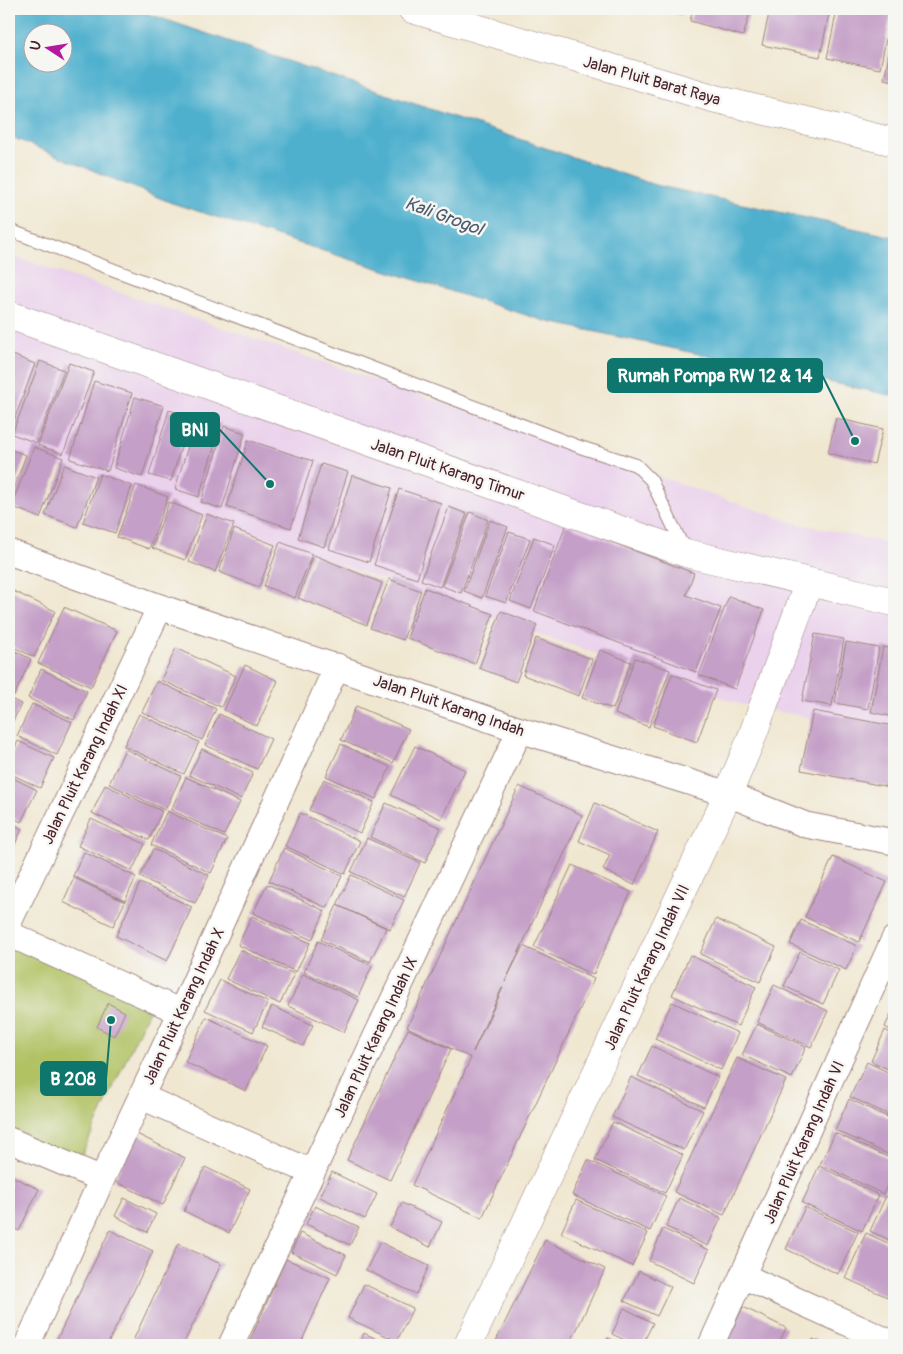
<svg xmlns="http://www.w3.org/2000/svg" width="903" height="1354" font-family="Pangolin,sans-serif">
  <rect width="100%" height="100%" fill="#f6f6f2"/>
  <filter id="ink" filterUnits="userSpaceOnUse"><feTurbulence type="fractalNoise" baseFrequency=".02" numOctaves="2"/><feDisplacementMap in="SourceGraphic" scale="10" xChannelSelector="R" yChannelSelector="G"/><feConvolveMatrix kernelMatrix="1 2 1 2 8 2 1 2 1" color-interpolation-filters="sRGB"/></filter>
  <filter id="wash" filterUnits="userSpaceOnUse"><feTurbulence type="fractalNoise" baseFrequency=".0096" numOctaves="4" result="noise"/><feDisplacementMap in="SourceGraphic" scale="20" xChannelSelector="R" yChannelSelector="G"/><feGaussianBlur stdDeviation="1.12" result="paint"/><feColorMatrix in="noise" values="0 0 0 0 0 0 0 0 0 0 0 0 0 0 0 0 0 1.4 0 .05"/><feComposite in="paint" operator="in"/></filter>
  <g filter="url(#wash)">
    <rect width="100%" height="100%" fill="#f0e7d0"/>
    <path fill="#ead1ec" d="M9,255L795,523L894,544V734L740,704L9,449Z"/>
    <path fill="#b1c265" stroke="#7e7048" d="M9,921L158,991L76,1167L9,1135Z"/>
    <path fill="#4fb0ce" stroke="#4c687c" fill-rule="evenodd" d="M9,9H134L655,185L894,237V396L545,321L172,203L9,136ZM32,32H62V62H32Z"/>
    <g id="blocks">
      <g fill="#c49fc7" fill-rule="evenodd">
        <path d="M661,9H683L681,15Z"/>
        <path d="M693,9H751L743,36L690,21Z"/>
        <path d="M770,9H830L820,57L762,45Z"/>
        <path d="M837,9H892L880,69L827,58Z"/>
        <path d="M893,36H894V81L884,79Z"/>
        <path d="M13,355L35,364L9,434V368Z"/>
        <path d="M40,361L64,370L37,443L12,434Z"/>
        <path d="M69,363L94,372L63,454L38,445Z"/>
        <path d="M94,381L132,393L108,471L70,459Z"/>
        <path d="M135,397L164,406L142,477L114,468Z"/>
        <path d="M169,410L190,417L171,481L149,475Z"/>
        <path d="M197,417L221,424L199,497L175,489Z"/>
        <path d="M836,418L883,429L874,464L828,453Z"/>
        <path d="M224,426L245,433L222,509L201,502Z"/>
        <path d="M248,440L313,461L291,528L227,507Z"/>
        <path d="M34,447L63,458L40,518L11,506Z"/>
        <path d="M9,449L26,455L9,501Z"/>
        <path d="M321,464L348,472L324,547L298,538Z"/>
        <path d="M64,465L96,477L77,527L45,515Z"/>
        <path d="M100,474L132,486L115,533L83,522Z"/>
        <path d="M352,475L392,488L369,562L329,549Z"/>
        <path d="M136,485L168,497L149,549L117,537Z"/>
        <path d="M399,489L441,503L417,579L374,565Z"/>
        <path d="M169,502L202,515L185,560L152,548Z"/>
        <path d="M449,507L467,514L440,587L421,580Z"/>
        <path d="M470,512L488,520L461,593L442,586Z"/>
        <path d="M207,514L234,524L215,572L189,562Z"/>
        <path d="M490,520L508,527L482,598L464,591Z"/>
        <path d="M566,525L694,573L686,595L721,608L696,672L534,611Z"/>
        <path d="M234,529L275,545L259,587L219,572Z"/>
        <path d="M509,532L530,539L506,603L485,596Z"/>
        <path d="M534,537L555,545L531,609L510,601Z"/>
        <path d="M280,542L312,554L295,598L264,586Z"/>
        <path d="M314,555L382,583L367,625L298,598Z"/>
        <path d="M389,579L421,591L403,640L370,628Z"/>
        <path d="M425,588L493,614L475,664L407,638Z"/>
        <path d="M9,589L55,611L34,657L9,645Z"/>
        <path d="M729,596L764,610L735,689L699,675Z"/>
        <path d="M64,607L117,631L91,687L38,663Z"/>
        <path d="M501,611L537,625L516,682L479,668Z"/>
        <path d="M815,634L844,639L832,706L802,701Z"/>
        <path d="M536,638L592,659L579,696L523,675Z"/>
        <path d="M846,642L879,648L868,709L835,703Z"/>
        <path d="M883,647L894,649V717L871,712Z"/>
        <path d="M9,648L31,659L14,696L9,693Z"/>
        <path d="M176,648L236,676L221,707L161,680Z"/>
        <path d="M600,650L631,662L613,709L582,698Z"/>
        <path d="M635,658L670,670L649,727L615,714Z"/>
        <path d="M245,665L278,681L257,726L224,710Z"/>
        <path d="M41,669L87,691L74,720L28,698Z"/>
        <path d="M672,674L716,690L697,742L653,726Z"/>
        <path d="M157,681L216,709L202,740L142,712Z"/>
        <path d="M9,698L21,704L9,730Z"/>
        <path d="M32,704L72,722L57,755L17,736Z"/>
        <path d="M356,706L409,729L393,763L341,740Z"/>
        <path d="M813,711L894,726V788L801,770Z"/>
        <path d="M139,714L199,742L184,774L124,746Z"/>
        <path d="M219,714L271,739L257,769L205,745Z"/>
        <path d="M18,741L54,758L40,788L9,773V761Z"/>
        <path d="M341,744L390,767L376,799L326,776Z"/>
        <path d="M415,746L465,770L441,819L391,795Z"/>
        <path d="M125,749L181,776L165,810L109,784Z"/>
        <path d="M202,749L253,773L241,799L189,775Z"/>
        <path d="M9,776L37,790L21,822L9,816Z"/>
        <path d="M186,777L240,802L224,835L171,810Z"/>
        <path d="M324,779L374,802L360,833L309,810Z"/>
        <path d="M105,785L162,811L149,840L92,813Z"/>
        <path d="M519,786L582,815L505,982L523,946L594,979L482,1218L412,1185L471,1058L407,1027ZM502,988H503L473,1052L485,1025Z"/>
        <path d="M386,803L441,828L425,863L370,837Z"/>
        <path d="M595,803L658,832L634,885L603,870L610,855L579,841Z"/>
        <path d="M167,811L227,839L211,873L151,845Z"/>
        <path d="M300,813L360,841L345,874L285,846Z"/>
        <path d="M91,819L145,844L132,871L78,846Z"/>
        <path d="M9,822L22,829L9,857Z"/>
        <path d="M367,838L420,863L404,897L351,872Z"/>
        <path d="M284,848L342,876L327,908L269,881Z"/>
        <path d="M153,849L209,875L195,903L140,877Z"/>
        <path d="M84,852L136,877L125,901L73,876Z"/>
        <path d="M833,857L887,882L859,942L805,917Z"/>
        <path d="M572,865L631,892L593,975L534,947Z"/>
        <path d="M351,875L404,900L390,929L337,905Z"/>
        <path d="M74,878L125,902L113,926L63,902Z"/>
        <path d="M140,883L192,907L167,961L116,936Z"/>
        <path d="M267,884L325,911L312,940L253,913Z"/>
        <path d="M337,905L386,928L370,962L321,940Z"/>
        <path d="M252,916L310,943L296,972L238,945Z"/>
        <path d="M716,919L776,947L760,982L700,954Z"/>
        <path d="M801,920L857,946L846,970L790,944Z"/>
        <path d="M318,941L372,966L358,997L304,972Z"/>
        <path d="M240,950L294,974L280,1004L226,979Z"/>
        <path d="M800,952L839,970L823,1004L784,986Z"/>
        <path d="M690,955L756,987L738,1026L672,995Z"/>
        <path d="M303,974L359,1000L344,1032L288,1006Z"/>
        <path d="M220,980L268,1002L253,1032L205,1010Z"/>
        <path d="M774,985L828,1011L811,1047L757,1022Z"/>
        <path d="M672,1002L738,1033L721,1070L655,1039Z"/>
        <path d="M108,1003L125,1012L114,1036L97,1027Z"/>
        <path d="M272,1006L313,1025L303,1046L262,1027Z"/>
        <path d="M894,1007V1032L885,1027Z"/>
        <path d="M206,1017L267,1046L246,1091L185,1062Z"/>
        <path d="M757,1024L806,1047L792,1078L742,1055Z"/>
        <path d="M408,1029L451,1049L390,1180L347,1160Z"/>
        <path d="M885,1030L894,1035V1072L871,1061Z"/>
        <path d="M652,1046L718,1077L704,1107L638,1076Z"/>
        <path d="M737,1058L786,1080L724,1215L674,1192Z"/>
        <path d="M867,1062L894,1075V1117L850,1097Z"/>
        <path d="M631,1077L703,1111L684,1150L612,1117Z"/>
        <path d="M849,1099L894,1120V1157L835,1130Z"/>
        <path d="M613,1122L683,1155L665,1193L595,1160Z"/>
        <path d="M835,1133L894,1160V1171L883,1194L820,1164Z"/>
        <path d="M137,1134L185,1158L163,1205L114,1181Z"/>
        <path d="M588,1160L666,1196L650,1231L572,1195Z"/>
        <path d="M819,1166L879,1195L862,1231L802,1203Z"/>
        <path d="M205,1167L250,1189L229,1233L184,1211Z"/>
        <path d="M332,1172L377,1194L365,1219L320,1197Z"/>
        <path d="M9,1175L39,1189L19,1231L9,1226Z"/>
        <path d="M886,1196L894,1199V1242L870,1231Z"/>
        <path d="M124,1198L156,1214L147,1232L115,1216Z"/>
        <path d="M679,1198L721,1218L708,1246L666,1227Z"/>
        <path d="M576,1200L648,1233L632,1266L561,1233Z"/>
        <path d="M402,1203L442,1222L430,1247L390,1227Z"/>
        <path d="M315,1206L359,1227L350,1245L306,1224Z"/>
        <path d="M805,1207L858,1232L838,1274L786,1249Z"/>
        <path d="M663,1229L709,1250L694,1283L649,1261Z"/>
        <path d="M110,1230L153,1251L121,1317L107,1345H54Z"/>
        <path d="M300,1233L346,1255L337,1274L291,1252Z"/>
        <path d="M866,1233L894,1246V1300L845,1278Z"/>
        <path d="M545,1240L605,1269L578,1327L569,1345H494Z"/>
        <path d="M380,1242L429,1266L416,1294L366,1270Z"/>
        <path d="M178,1244L221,1264L202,1306L183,1345H131Z"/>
        <path d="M286,1259L330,1278L300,1345H248Z"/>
        <path d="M639,1271L671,1287L657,1316L624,1301Z"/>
        <path d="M364,1284L413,1308L397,1341L348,1318Z"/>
        <path d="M743,1307L786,1328L778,1345H725Z"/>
        <path d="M624,1308L653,1323L642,1345H635L612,1334Z"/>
        <path d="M364,1333L390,1345H359Z"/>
        <path d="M608,1338L622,1345H604Z"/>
        <path d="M813,1339L826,1345H810Z"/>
      </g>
    </g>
  </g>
  <g filter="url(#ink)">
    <use href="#blocks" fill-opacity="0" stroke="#9d837e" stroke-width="1"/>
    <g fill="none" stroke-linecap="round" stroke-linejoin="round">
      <g stroke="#9d837e" stroke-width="14">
        <path id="lane" d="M9,230L580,447L636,465L651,480L685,551"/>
      </g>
      <g stroke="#9d837e" stroke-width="27">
        <g id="street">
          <path d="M9,552L160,607L520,730L728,794L806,825L894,842"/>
          <path d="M9,922L160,607"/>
          <path d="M9,934L181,1012"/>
          <path d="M142,1097L311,1172"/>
          <path d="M9,1140L102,1179"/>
          <path d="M743,1276L894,1344"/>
          <path d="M27,1345L102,1179L181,1012L337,666"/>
          <path d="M231,1345L520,730"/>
          <path d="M711,1345L894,939"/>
        </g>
      </g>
      <g stroke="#9d837e" stroke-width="29">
        <g id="secondary">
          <path d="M412,9L716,99L894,142"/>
          <path d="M9,315L686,553L894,602"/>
          <path d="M468,1345L728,794L750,742L809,582"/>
        </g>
      </g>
      <use href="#lane" stroke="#fff" stroke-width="12"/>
      <use href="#street" stroke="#fff" stroke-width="25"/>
      <use href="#secondary" stroke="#fff" stroke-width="28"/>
    </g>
  </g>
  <g text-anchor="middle" stroke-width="5" stroke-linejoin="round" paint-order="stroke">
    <g font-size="16" fill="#4a1f2b" stroke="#f6f6f2">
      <text transform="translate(652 80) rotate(16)" y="6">Jalan Pluit Barat Raya</text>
      <text transform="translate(448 469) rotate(19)" y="6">Jalan Pluit Karang Timur</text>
      <text transform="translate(449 705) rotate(19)" y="6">Jalan Pluit Karang Indah</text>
      <text transform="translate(84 764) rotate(-64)" y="6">Jalan Pluit Karang Indah XI</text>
      <text transform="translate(646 967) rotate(-65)" y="6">Jalan Pluit Karang Indah VII</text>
      <text transform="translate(183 1006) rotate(-65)" y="6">Jalan Pluit Karang Indah X</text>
      <text transform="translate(375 1037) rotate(-65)" y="6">Jalan Pluit Karang Indah IX</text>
      <text transform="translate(803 1142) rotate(-66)" y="6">Jalan Pluit Karang Indah VI</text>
    </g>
    <g font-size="18" font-style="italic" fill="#4c596c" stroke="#f6f6f2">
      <text transform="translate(444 216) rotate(20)" y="6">Kali Grogol</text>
    </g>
  </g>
  <path fill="none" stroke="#0f766e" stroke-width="2" d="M855 441L822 375M270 484L219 429M111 1020L106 1079"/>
  <g fill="#0f766e" stroke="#f6f6f2" stroke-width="2">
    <circle cx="855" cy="441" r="5"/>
    <circle cx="270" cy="484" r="5"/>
    <circle cx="111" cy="1020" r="5"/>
  </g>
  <g fill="#0f766e" stroke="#0f766e" stroke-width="2">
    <rect x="608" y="359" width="214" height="33" rx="5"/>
    <rect x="171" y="413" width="48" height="33" rx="5"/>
    <rect x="41" y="1062" width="65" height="33" rx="5"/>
  </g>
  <g font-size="18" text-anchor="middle" font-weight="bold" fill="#fff">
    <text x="715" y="382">Rumah Pompa RW 12 &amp; 14</text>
    <text x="195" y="436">BNI</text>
    <text x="73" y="1085">B 208</text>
  </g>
  <rect width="903" height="1354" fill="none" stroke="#f6f6f2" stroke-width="30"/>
  <g transform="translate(48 48) rotate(282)"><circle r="24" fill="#f6f6f2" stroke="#b1a0a2"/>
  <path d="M0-4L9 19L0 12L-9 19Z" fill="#b5179e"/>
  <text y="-8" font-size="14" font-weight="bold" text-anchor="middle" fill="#4a1f2b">U</text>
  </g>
</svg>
